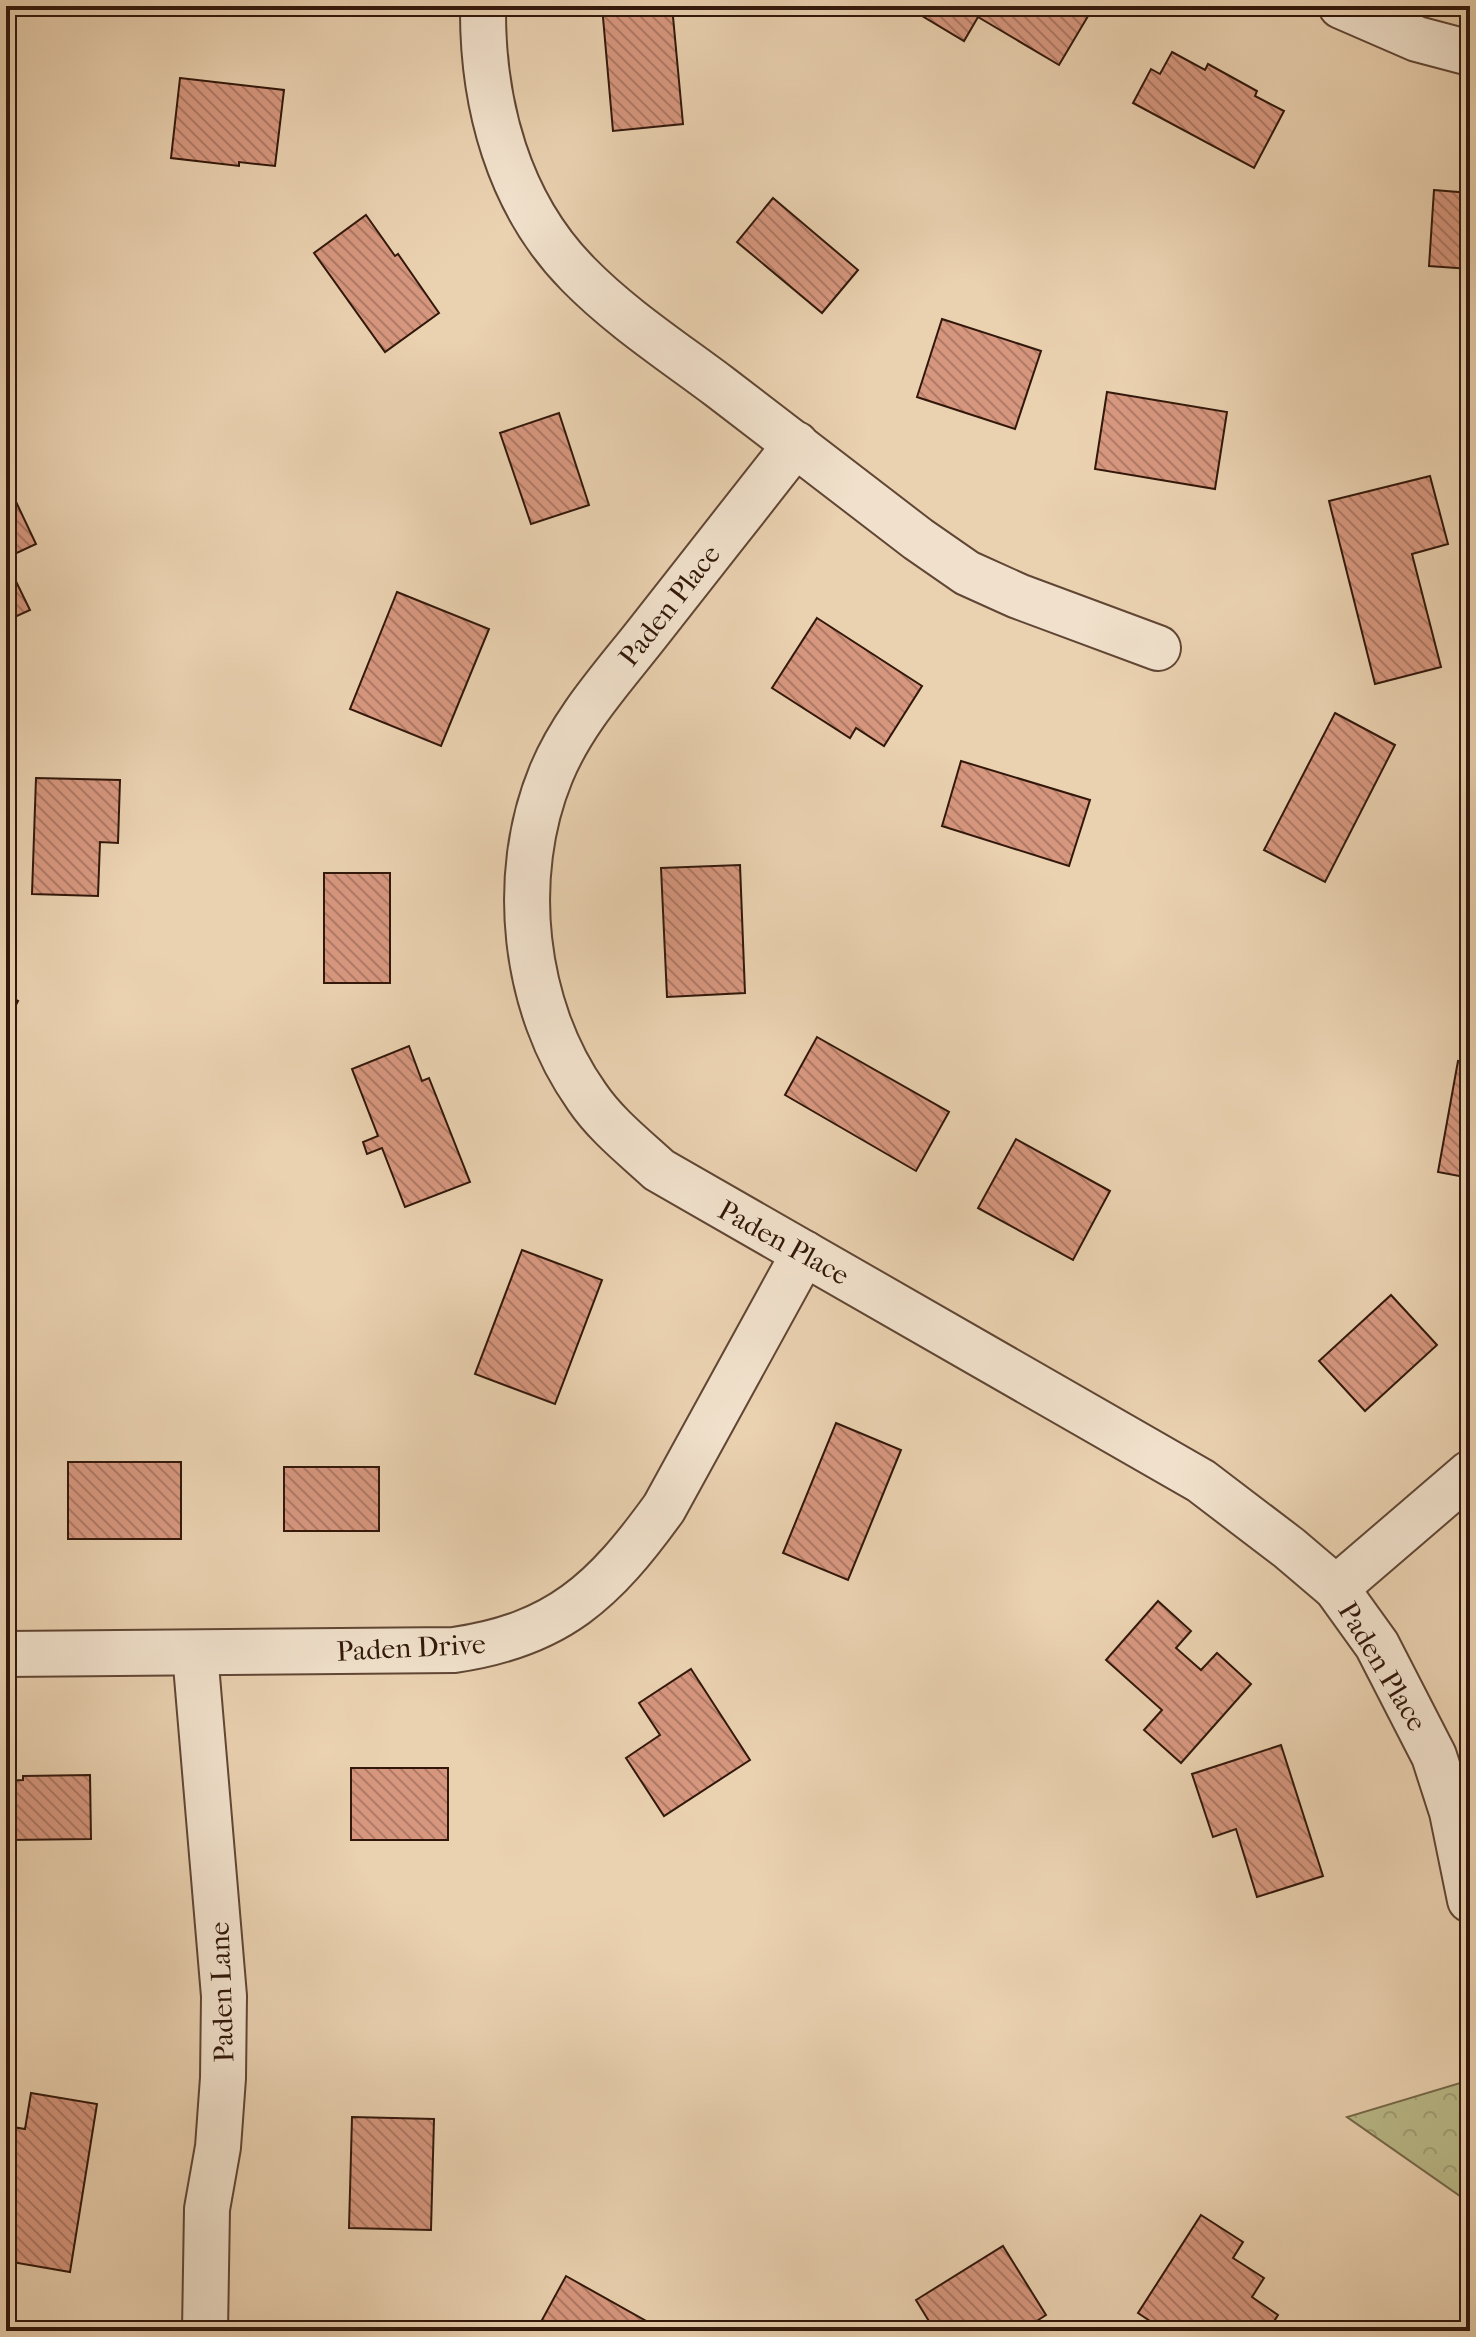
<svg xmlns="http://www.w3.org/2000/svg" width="1476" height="2337" font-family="'IM FELL French Canon',serif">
  <defs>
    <pattern id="forest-crowns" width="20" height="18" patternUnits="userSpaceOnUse" patternTransform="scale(2)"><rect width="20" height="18" fill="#baba89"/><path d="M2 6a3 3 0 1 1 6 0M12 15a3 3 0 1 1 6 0" fill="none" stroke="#a09f75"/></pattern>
    <pattern id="building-back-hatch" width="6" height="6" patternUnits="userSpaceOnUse" patternTransform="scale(2)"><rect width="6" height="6" fill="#d7977f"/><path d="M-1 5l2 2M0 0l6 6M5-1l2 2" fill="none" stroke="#af7a66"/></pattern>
  </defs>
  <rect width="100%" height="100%" fill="#ead1b0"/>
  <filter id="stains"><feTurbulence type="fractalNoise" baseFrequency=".0025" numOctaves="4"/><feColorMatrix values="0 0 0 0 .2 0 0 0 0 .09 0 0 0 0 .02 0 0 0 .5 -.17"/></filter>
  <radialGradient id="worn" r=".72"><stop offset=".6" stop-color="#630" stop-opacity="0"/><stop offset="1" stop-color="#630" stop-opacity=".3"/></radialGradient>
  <path fill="url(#forest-crowns)" stroke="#76694a" stroke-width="2" d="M1470,2080V2203L1347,2117Z"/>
  <g fill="url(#building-back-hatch)" stroke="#32180b" stroke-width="2">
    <path d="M602,6H672L683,124L613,131Z"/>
    <path d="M923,6H1094L1059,65L978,17L964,41L919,14Z"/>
    <path d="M1172,52L1205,70L1208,64L1257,91L1255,96L1284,111L1254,168L1133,103L1151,69L1160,74Z"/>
    <path d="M180,78L284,90L275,166L239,162V166L171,158Z"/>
    <path d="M1434,190L1470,193V269L1429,266Z"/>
    <path d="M773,198L858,270L822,313L737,242Z"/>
    <path d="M366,215L395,256L398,254L439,313L385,352L314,253Z"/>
    <path d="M942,319L1041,351L1015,429L917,397Z"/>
    <path d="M1107,392L1227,412L1215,489L1095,469Z"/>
    <path d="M559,413L589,505L531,524L500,433Z"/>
    <path d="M1430,476L1448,544L1412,554L1441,667L1375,684L1329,501Z"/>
    <path d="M9,487L36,544L6,558V489Z"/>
    <path d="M6,561L30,610L6,621Z"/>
    <path d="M397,592L489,629L441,746L350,709Z"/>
    <path d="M817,618L922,686L884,746L856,728L850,738L772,688Z"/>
    <path d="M1335,713L1395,745L1325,882L1264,850Z"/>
    <path d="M961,761L1090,800L1069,866L942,826Z"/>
    <path d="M36,778L120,780L118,843L100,842L98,896L32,894Z"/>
    <path d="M740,865L745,993L667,997L661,868Z"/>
    <rect x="324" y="873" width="66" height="110"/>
    <path d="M6,995L18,1001L6,1024Z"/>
    <path d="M817,1037L949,1112L916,1171L785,1095Z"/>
    <path d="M409,1046L422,1081L429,1078L470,1182L405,1207L382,1148L367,1154L363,1142L378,1136L352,1069Z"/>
    <path d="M1458,1061L1470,1063V1178L1438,1172Z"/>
    <path d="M1016,1139L1110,1191L1073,1260L978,1208Z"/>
    <path d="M522,1250L602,1280L555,1404L475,1374Z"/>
    <path d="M1391,1295L1437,1345L1365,1411L1319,1361Z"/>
    <path d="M836,1423L901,1450L848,1580L783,1553Z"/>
    <rect x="68" y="1462" width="113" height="77"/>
    <rect x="284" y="1467" width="95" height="64"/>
    <path d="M1158,1601L1191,1631L1176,1648L1201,1670L1217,1653L1251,1684L1181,1763L1144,1730L1162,1710L1106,1660Z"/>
    <path d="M691,1669L750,1760L664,1816L626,1758L660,1735L639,1703Z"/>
    <path d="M1281,1745L1323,1876L1257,1897L1236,1829L1213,1837L1192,1774Z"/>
    <rect x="351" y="1768" width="97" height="72"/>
    <path d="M90,1775L91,1839L6,1840V1781L23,1780V1776Z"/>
    <path d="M31,2093L97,2104L70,2272L6,2261L13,2209L6,2208V2132L7,2126L25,2129Z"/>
    <path d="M352,2117L434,2119L431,2230L349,2228Z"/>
    <path d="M1201,2215L1243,2242L1233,2258L1264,2278L1252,2297L1278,2315L1268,2331H1165L1138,2313Z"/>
    <path d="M1003,2246L1046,2315L1021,2331H935L916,2300Z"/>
    <path d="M566,2276L664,2331H536Z"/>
  </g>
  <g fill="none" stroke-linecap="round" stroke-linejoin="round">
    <g stroke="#604634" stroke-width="48">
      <g id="minor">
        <path d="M483,6C482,103 508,203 578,274C620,317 672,351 720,387C786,437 852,488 918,539L967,573L1018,596L1158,648"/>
        <path d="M1341,6L1417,39L1470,53"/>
        <path d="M796,444C747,506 699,568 650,630C615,675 573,720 551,774C509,876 523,1007 587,1097C606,1125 634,1147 659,1170L1201,1481L1289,1548L1336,1588L1377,1645L1434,1756L1452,1812L1470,1900"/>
        <path d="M1336,1588L1470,1473"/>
        <path d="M195,1653L224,1996L223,2078L218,2147L207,2209L205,2331"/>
        <path d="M6,1654L454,1650C558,1635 604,1591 664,1508L804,1253"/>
      </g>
    </g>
    <use href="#minor" stroke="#f1e1cc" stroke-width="44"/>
  </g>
  <g text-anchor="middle" stroke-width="6" stroke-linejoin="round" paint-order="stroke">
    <g font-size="28" fill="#32180b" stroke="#f1e1cc">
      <text transform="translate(669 605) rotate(-52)" y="10">Paden Place</text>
      <text transform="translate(784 1242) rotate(29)" y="10">Paden Place</text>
      <text transform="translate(411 1647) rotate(-3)" y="10">Paden Drive</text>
      <text transform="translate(1383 1666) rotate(59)" y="10">Paden Place</text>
      <text transform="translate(221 1992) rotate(-92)" y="10">Paden Lane</text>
    </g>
  </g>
  <rect width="1476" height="2337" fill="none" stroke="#ead1b0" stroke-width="32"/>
  <rect x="8" y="8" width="1460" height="2321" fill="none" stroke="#32180b" stroke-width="4"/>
  <rect x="16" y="16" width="1444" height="2305" fill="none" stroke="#32180b" stroke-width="2"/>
  <rect width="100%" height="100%" filter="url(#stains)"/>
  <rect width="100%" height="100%" fill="url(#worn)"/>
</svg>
